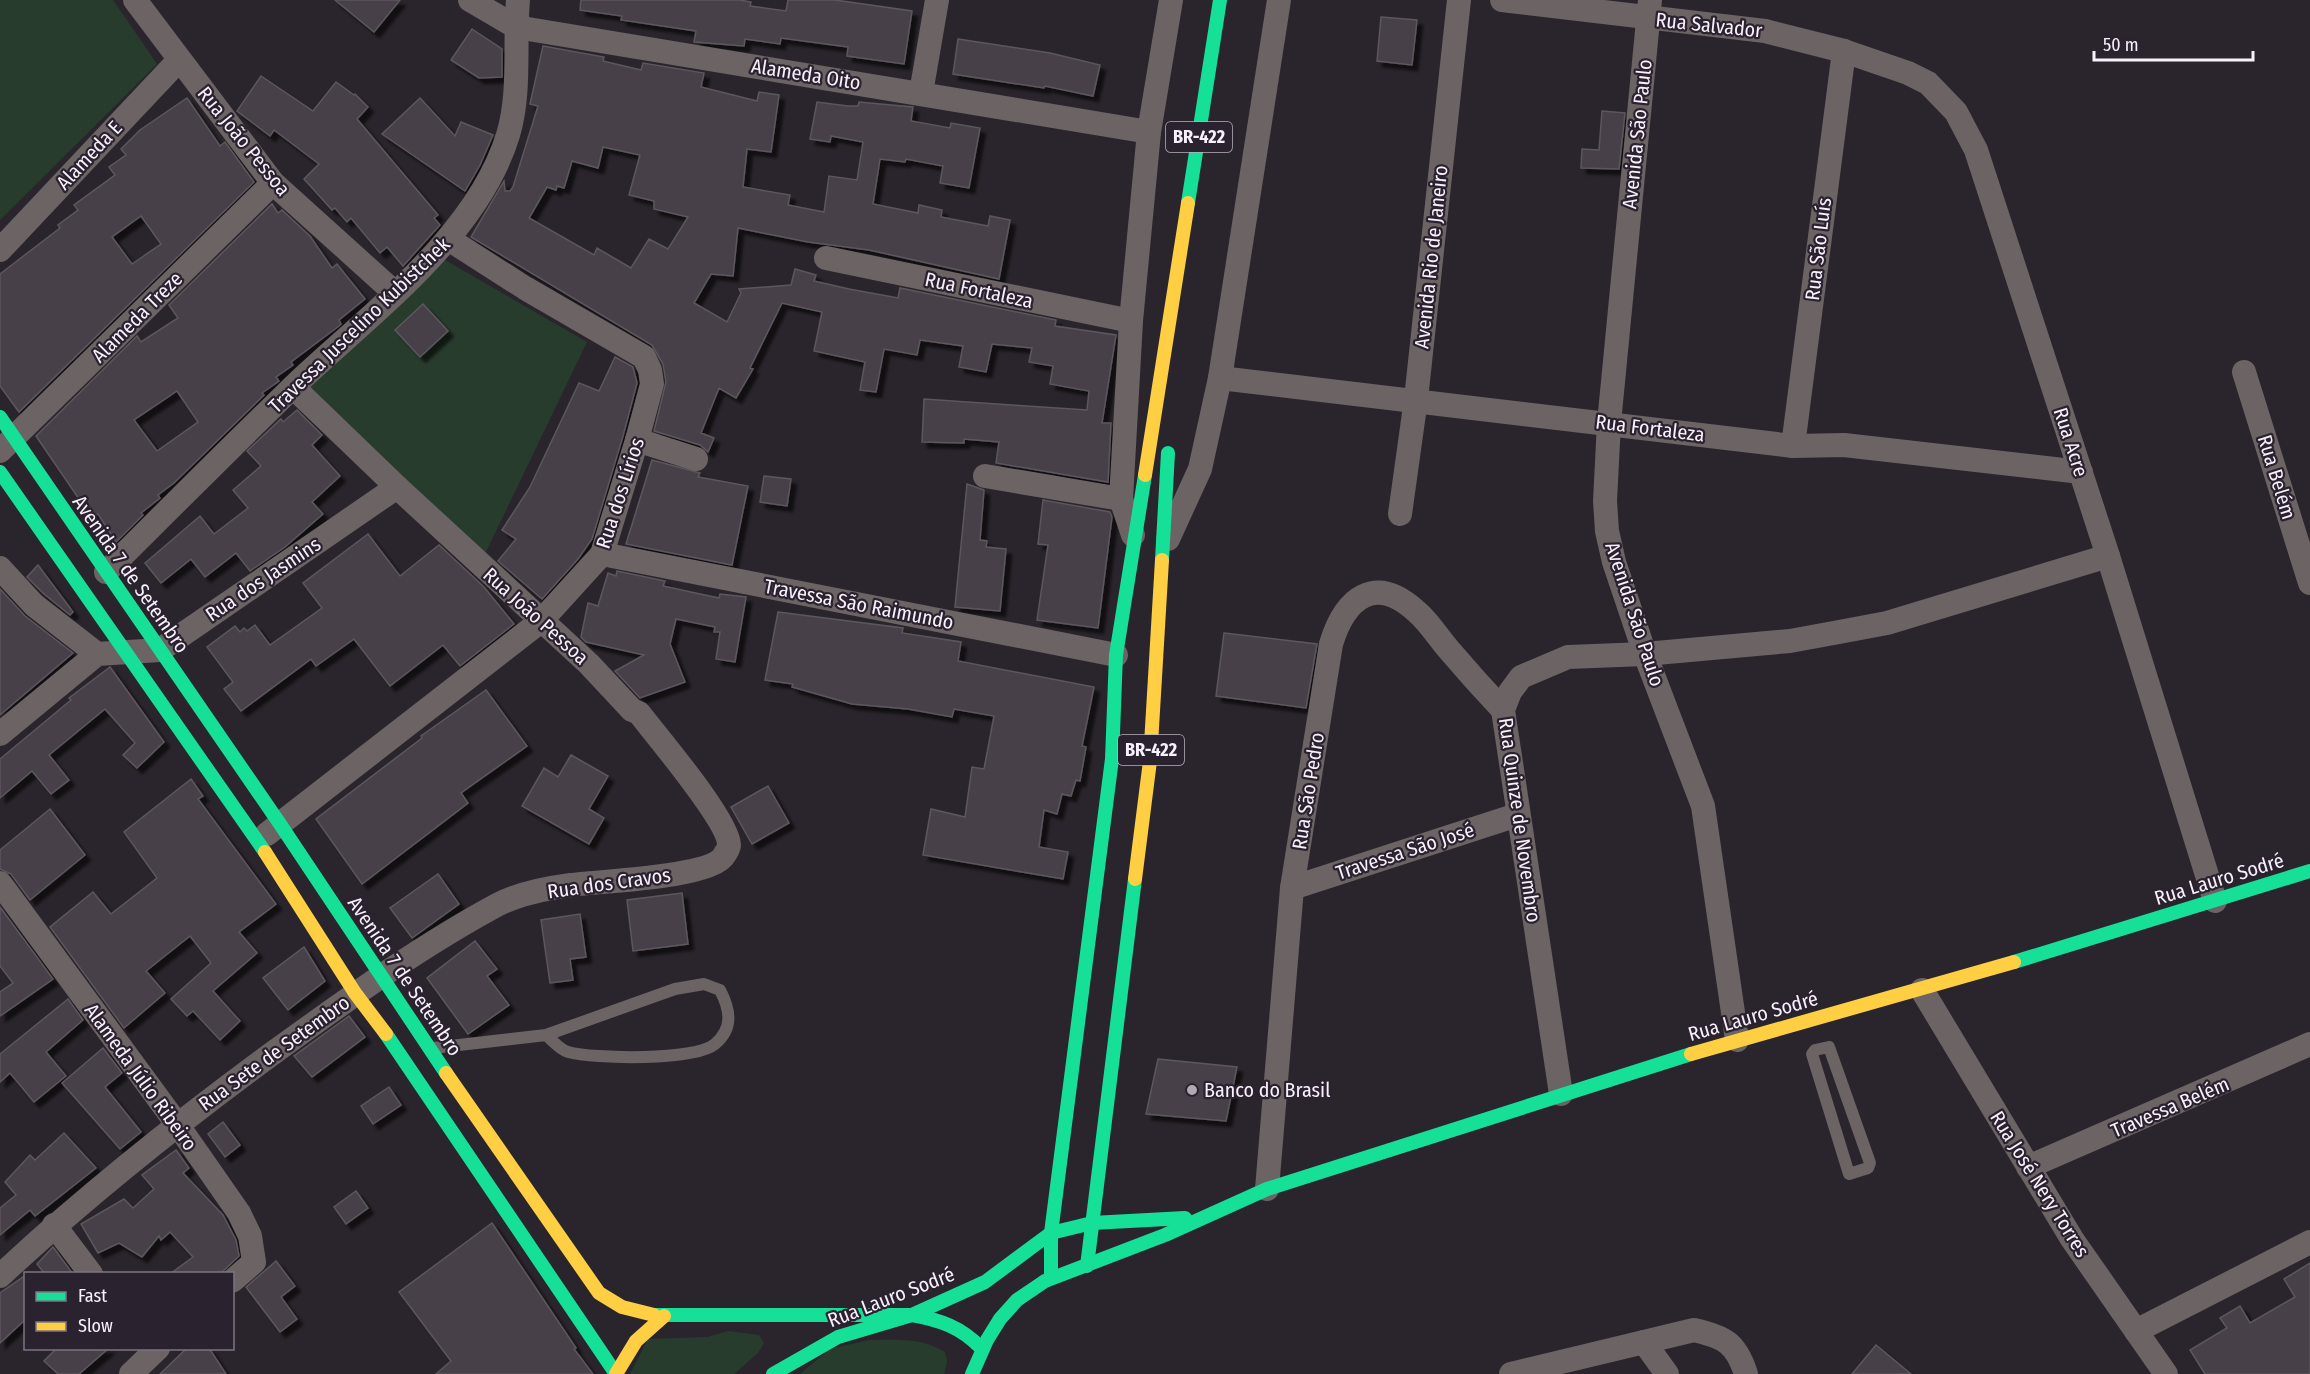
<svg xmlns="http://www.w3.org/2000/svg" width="2310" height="1374" font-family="'Fira Sans Condensed',sans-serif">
  <defs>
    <filter id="shadow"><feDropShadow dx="5.5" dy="5.5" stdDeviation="1.5" flood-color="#0009"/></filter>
  </defs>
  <rect width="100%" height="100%" fill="#2a252c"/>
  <g fill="#283c2e">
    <path d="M0,0H113L157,64L0,220Z"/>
    <path d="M445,260L587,342L484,556L307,388Z"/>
    <path d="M728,1331L759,1335L764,1343L758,1353L734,1374H630L648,1339L708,1337Z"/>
    <path d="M869,1340C896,1340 921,1337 945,1352L947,1362L944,1374H800L830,1349Z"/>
  </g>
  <g fill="#473f49" stroke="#5c575d" stroke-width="1.5" fill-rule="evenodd" filter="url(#shadow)">
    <path d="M335,0H400L374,32Z"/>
    <path d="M581,0H740L751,2L750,6L786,11L788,0H835L912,11L904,64L847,56L848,47L781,38L780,44L745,39L744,46L694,42L696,31L621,20L622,16L580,10Z"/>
    <path d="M1381,17L1417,20L1412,65L1377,61Z"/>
    <path d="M472,29L502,49V77L479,78L451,60Z"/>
    <path d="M958,39L1050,53L1100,65L1093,96L1045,86L1044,88L953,74Z"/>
    <path d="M543,46L604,57L603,61L641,70L643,63L704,73L701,87L757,101L759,92L779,95L771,152L747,149L743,187L790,195L788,205L824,212L829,176L857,180L863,142L831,136L830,142L810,139L817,102L848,106H858L859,102L913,107L911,121L950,128L951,123L980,128L969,188L940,183L943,166L906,159L905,162L880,159L873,204L918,213L919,205L942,210L941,217L988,226L990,216L1010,220L999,279L869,250L808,242L738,228L733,276L711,274L694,303L727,322L741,293L739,289L791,285L795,269L816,275L814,281L849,289L898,298L900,288L1056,320L1055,326L1116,335L1102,423H1111L1108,482L996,463L999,442L964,439V443L922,442L924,399L1087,410L1089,391L1050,384L1053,366L1029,362L1032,348L992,344L986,372L959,367L963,346L920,340L917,355L884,349L876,392L860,390L865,362L814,351L822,312L782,303L750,368L753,369L736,398L719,388L701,433L714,438L708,452L700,445L654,431L666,382L663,364L652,345L471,237L504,181L505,191H510L513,187L538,106L530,104ZM603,147L640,155L629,195L654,201V209L688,217L668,249L649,239L631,268L597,248L594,255L529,218L547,187L556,190L557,186L564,188L572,161L598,168Z"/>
    <path d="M261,76L313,111L336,82L354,95L355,94L368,107L357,119L438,215L434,218L440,225L403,266L387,247L380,253L351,218L347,222L335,208L332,210L304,179L319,164L274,130L270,136L237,111Z"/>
    <path d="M187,98L220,146L225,142L254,182L19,412L0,386V274L60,228L58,225L78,210L74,205L115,175L109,167L126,155L121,149L140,130ZM141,216L161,244L132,264L112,237Z"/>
    <path d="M420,98L455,136L461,122L493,135L480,165L465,191L382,134Z"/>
    <path d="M1602,111L1625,113L1619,169L1581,168L1582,149L1599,150Z"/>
    <path d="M272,204L278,213L282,210L310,236L332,268L337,264L365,299L339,320L341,324L339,326L291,362L293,365L276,377L279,381L262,393L264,395L174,483L158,495L160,498L141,513L143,515L116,542L98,514L92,518L36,436L137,336L141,342L178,318L169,305ZM177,391L198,422L157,451L134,420Z"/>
    <path d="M423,304L448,331L420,357L395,330Z"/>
    <path d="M615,357L633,367L637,383L623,436L592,539L578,559L542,599L498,561L516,539L502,530L530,487L579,383L599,391Z"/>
    <path d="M297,410L322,435L312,445L340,476L312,502L323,514L285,547L250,571L236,553L205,577L191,559L161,583L145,563L200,516L214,534L248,508L233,490L261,466L247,451L281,419L283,422Z"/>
    <path d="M652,460L700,473L698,477L748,486L732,565L626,544Z"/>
    <path d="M764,476L791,479L787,506L760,502Z"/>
    <path d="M967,484L984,490L980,540L987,541L986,547L1006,549L1000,611L955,607Z"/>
    <path d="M1043,500L1110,512L1112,517L1098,628L1037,620L1048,545L1038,544Z"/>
    <path d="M368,534L400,576L439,545L484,587L514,624L460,666L443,645L390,686L354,639L316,666L311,659L241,711L224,689L233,682L207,647L235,626L240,632L244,628L247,631L255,625L270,645L322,608L303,583Z"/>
    <path d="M38,565L73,612L70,615L44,594L27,577Z"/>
    <path d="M617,571L665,581L663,586L719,598L720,594L746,597L735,662L716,659L720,632H714L715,627L676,619L670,644L685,682L640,698L615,671L644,655L586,642L581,637L588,603L598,606L608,573L616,576Z"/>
    <path d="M0,589L25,616L73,653L0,715Z"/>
    <path d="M778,612L903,628L902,633L961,642L958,661L1094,687L1082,746L1086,747L1080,781L1076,780L1071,796L1062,794L1057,814L1044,810L1039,847L1068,852L1063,879L923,855L931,809L965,817L972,767L984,769L994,716L954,709L952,717L908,709L852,704L792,687L793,684L765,680Z"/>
    <path d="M1224,633L1317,644L1306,708L1216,696Z"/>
    <path d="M110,667L164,742L137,768L123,755L135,743L105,709L49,755L69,780L51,794L32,771L0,798V759L71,700L69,698Z"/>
    <path d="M486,690L527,746L461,793L468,803L362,884L316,819L422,738L421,736Z"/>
    <path d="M571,755L608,776L589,809L604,818L589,844L522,806L544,768L558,777Z"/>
    <path d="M191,779L203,796L198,799L276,904L239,932L257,953L213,991L240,1021L220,1040L193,1011L187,1016L171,999L211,963L190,936L146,971L165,993L124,1028L50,927L93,892L111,914L157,878L124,832Z"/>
    <path d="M768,786L789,823L752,844L731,807Z"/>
    <path d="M50,809L85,855L30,900L11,874L0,869V850Z"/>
    <path d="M438,874L459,904L412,938L390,908Z"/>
    <path d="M682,893L688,944L633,951L627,900Z"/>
    <path d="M0,907L53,979L0,1016V992L13,983L0,966Z"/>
    <path d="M580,914L586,957L570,959L573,980L550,983L541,920Z"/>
    <path d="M475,941L497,969L487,976L509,1005L468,1034L427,978Z"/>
    <path d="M304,947L325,981L288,1010L263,978Z"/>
    <path d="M68,999L83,1020L46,1052L66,1076L34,1102L10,1073L0,1082V1054Z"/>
    <path d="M349,1016L365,1037L312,1077L294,1056Z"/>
    <path d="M103,1048L122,1073L105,1087L141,1132L120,1149L62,1083Z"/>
    <path d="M1158,1059L1237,1067L1226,1121L1146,1114Z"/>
    <path d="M389,1087L401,1105L373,1124L361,1106Z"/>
    <path d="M223,1122L240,1145L225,1157L208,1134Z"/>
    <path d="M64,1133L96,1168L35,1216L30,1210L0,1235V1208L16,1195L5,1182L30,1155L35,1160Z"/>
    <path d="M176,1150L189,1168L183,1173L223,1215L236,1240L239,1256L220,1274H170L193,1257L170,1232L161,1240L159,1236L142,1257L119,1243L98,1253L81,1224L124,1199L133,1208L154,1189L142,1175Z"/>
    <path d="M356,1191L368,1208L346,1224L334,1207Z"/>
    <path d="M492,1223L576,1348L574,1349L593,1374H436L451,1361L399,1292Z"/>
    <path d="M53,1247L73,1274H45L37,1264Z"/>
    <path d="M276,1261L295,1286L281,1297L297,1319L280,1332L246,1287Z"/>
    <path d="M2310,1263V1374H2205L2190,1350L2227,1328L2220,1318L2240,1306L2250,1323L2295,1297L2284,1279Z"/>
    <path d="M26,1275V1319L0,1343V1293Z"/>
    <path d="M1876,1345L1911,1374H1852Z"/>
    <path d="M57,1348H109L79,1374H58L44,1361Z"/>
    <path d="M187,1348H209L226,1374H160Z"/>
  </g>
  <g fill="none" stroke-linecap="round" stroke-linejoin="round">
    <g stroke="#6b6364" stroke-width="12">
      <path d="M1829,1047L1870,1163L1868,1168L1849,1174L1812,1054L1815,1050Z"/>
      <path d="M433,1048L546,1035C552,1040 560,1050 568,1052C594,1059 695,1061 715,1044C734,1028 730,1009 720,990L704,984L675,989L546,1035"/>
    </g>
    <g stroke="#6b6364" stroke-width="24">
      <path d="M135,0L273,183L395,293"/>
      <path d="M470,0L516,27L1149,132"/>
      <path d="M1502,0L1765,31L1844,51L1908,73L1928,83L1956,112L1976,150L2108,556L2215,901"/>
      <path d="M1650,0L1609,423L1605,501L1607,531L1614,562L1645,654L1703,806L1737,1040"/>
      <path d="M921,93L937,0"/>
      <path d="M0,250L179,60"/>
      <path d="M826,258L1131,321"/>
      <path d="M2244,372L2310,583"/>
      <path d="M1220,378L1793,446L1844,445L2081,472"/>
      <path d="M637,440L696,459"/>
      <path d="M1793,446L1844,51"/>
      <path d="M0,451L273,183"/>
      <path d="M985,476L1121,499"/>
      <path d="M1400,514L1416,399L1459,0"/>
      <path d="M1133,535L1121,499L1131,321L1149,132L1171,0"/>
      <path d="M1168,539L1200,469L1220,378L1279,0"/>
      <path d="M602,554L1116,655"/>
      <path d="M0,568L34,605L97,654"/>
      <path d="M106,572C169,509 232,446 296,384C371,313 477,236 508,135C521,92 514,44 518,0"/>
      <path d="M0,734L97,654L160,650L397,487"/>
      <path d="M267,834L541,621L602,554L637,440L652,384L650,370L644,357L525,288L450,240"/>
      <path d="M0,883L177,1124L239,1213L250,1236L254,1262L232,1281"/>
      <path d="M1292,888L1517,815"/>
      <path d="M1922,990L2072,1239L2166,1374"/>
      <path d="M1561,1094L1503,710L1510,692L1521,677L1568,657L1645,654L1790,641L1839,632L1887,623L2108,556"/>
      <path d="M2028,1167L2310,1044"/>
      <path d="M1267,1189L1292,888L1331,644C1345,598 1375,573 1417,612C1430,623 1439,639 1450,651C1467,671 1485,691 1503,710"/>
      <path d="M54,1225L91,1274"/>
      <path d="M0,1276C88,1194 180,1121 277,1050C348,999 419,947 497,905C518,894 548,888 571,885C599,881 714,878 725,854C727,851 729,848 729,845C729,821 656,735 639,713L632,710L589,664L397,487L293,387"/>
      <path d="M2136,1331L2310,1242"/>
      <path d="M1644,1342L1667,1374"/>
      <path d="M131,1374L158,1348"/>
      <path d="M1511,1374L1694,1330C1725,1337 1736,1343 1746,1374"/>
    </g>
    <g stroke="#16e098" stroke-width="14">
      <path d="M1188,203L1220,0"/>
      <path d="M0,417L280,824L446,1073"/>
      <path d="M0,472L265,852"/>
      <path d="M1162,560L1168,453"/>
      <path d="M2014,962L2310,871"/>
      <path d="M386,1034L616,1374"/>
      <path d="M1087,1266L1135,879"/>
      <path d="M1051,1278V1233L1112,759L1116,655L1145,475"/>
      <path d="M654,1315H912C940,1320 961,1327 981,1348"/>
      <path d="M773,1374L838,1337L912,1315L985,1282L1051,1233L1092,1223L1185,1218"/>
      <path d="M972,1374L987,1340L1000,1319L1017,1300L1045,1281L1165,1235L1267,1189L1691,1054"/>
    </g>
    <g stroke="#ffcf43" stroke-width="14">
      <path d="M1145,475L1188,203"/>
      <path d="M265,852L355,993L386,1034"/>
      <path d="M1135,879L1150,761L1162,560"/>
      <path d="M1691,1054L2014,962"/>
      <path d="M446,1073L599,1293L622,1307L654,1315"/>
      <path d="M616,1374L636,1341L664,1316"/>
    </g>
  </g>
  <circle fill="#b0aab3" stroke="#2b222f" stroke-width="2" cx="1192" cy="1090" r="6"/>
  <g text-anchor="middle" stroke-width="4.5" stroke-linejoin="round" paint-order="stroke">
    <g fill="#2b222f" stroke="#bab3be" stroke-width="1.5">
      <rect x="1166" y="122" width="66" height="30" rx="4.5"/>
      <rect x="1118" y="735" width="66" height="30" rx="4.5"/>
    </g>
    <g font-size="18" font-weight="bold" fill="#f8f1fb">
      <text x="1199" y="143">BR-422</text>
      <text x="1151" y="756">BR-422</text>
    </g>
    <g font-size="20" fill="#f8f1fb" stroke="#2b222f">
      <text transform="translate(1709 25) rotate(6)" y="7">Rua Salvador</text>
      <text transform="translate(806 74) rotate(9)" y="7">Alameda Oito</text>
      <text transform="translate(1637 134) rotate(-84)" y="7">Avenida São Paulo</text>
      <text transform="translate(244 141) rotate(51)" y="7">Rua João Pessoa</text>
      <text transform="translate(89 155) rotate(-47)" y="7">Alameda E</text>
      <text transform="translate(1818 249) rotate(-83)" y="7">Rua São Luís</text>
      <text transform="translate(1431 257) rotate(-84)" y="7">Avenida Rio de Janeiro</text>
      <text transform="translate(979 290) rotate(12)" y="7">Rua Fortaleza</text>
      <text transform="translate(137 317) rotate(-45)" y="7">Alameda Treze</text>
      <text transform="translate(359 325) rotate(-44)" y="7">Travessa Juscelino Kubistchek</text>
      <text transform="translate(1650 428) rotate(7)" y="7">Rua Fortaleza</text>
      <text transform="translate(2071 442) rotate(72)" y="7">Rua Acre</text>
      <text transform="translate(2277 477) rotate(73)" y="7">Rua Belém</text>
      <text transform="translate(620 493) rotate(-72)" y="7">Rua dos Lírios</text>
      <text transform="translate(131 574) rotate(55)" y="7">Avenida 7 de Setembro</text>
      <text transform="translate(263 579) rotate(-34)" y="7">Rua dos Jasmins</text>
      <text transform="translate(859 604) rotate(11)" y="7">Travessa São Raimundo</text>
      <text transform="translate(1635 614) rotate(72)" y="7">Avenida São Paulo</text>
      <text transform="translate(536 616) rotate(42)" y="7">Rua João Pessoa</text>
      <text transform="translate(1308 791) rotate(-81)" y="7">Rua São Pedro</text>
      <text transform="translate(1520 820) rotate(82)" y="7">Rua Quinze de Novembro</text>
      <text transform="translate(1405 851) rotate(-18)" y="7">Travessa São José</text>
      <text transform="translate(2219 879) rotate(-17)" y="7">Rua Lauro Sodré</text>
      <text transform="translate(609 883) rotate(-8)" y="7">Rua dos Cravos</text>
      <text transform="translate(405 976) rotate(56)" y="7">Avenida 7 de Setembro</text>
      <text transform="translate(1753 1016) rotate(-16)" y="7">Rua Lauro Sodré</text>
      <text transform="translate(274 1053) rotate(-36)" y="7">Rua Sete de Setembro</text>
      <text transform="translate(141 1077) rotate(54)" y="7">Alameda Júlio Ribeiro</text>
      <text transform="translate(2170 1107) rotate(-23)" y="7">Travessa Belém</text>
      <text transform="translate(2040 1184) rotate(58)" y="7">Rua José Nery Torres</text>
      <text transform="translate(891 1297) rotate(-21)" y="7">Rua Lauro Sodré</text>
    </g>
    <g font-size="20" fill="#f8f1fb" stroke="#2b222f" text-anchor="start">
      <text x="1204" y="1097">Banco do Brasil</text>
    </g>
  </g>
  <rect x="24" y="1272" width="210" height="78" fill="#2b222f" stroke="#7d7581" stroke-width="1.5"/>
  <rect x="36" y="1292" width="30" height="9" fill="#16e098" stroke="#7d7581" stroke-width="1.5"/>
  <text x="78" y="1302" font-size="18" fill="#f8f1fb">Fast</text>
  <rect x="36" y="1322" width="30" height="9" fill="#ffcf43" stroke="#7d7581" stroke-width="1.5"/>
  <text x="78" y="1332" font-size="18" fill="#f8f1fb">Slow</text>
  <path d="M2094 51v9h159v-9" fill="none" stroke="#f8f1fb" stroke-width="3"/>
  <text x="2103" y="51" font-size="18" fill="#f8f1fb" stroke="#2b222f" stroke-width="4.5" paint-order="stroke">50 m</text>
</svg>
